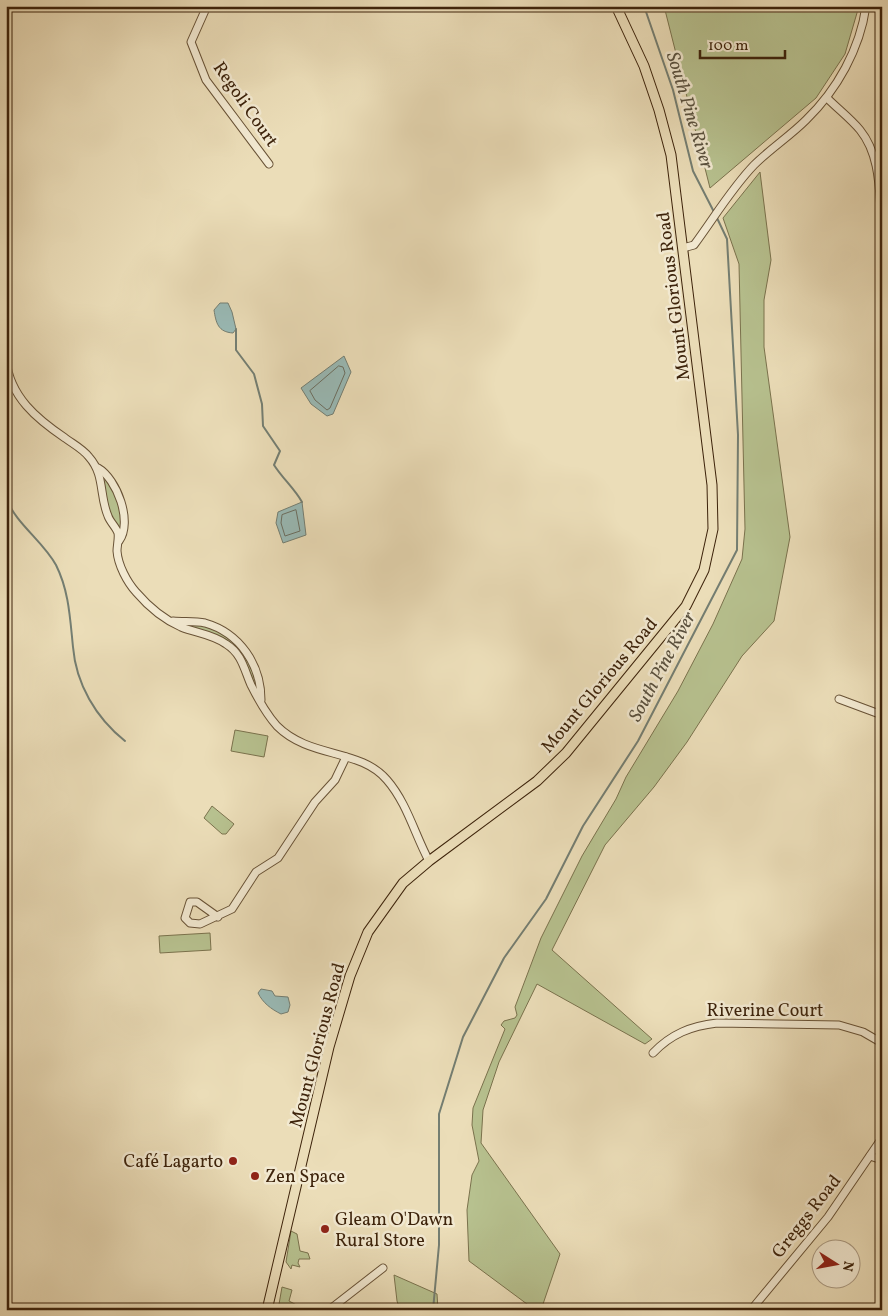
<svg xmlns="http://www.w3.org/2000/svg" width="888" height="1316" font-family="Vollkorn,serif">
  <rect width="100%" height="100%" fill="#ebddb8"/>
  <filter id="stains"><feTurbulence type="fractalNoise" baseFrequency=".004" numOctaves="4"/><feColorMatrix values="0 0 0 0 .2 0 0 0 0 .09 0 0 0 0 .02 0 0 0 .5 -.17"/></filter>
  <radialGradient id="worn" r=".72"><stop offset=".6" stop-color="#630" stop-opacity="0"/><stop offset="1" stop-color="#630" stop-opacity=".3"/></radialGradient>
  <g fill="#b7c18f" stroke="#7a724d">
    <path d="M664,6H859L845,54L816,98L710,188Z"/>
    <path d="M760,172L771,260L764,300V347L790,537L774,621L742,656L687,742L654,787L605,845L552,950L652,1039L645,1044L537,984L499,1062L483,1110L481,1143L560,1254L541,1310H535L469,1261L467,1210L472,1175L479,1161L472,1125L473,1108L505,1029L501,1025L504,1021L515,1018L517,1015L515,1007L541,938L582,856L616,799L626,777L678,691L713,624L742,559L745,529L739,264L723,218Z"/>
    <path d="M97,468L120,497L124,528L118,533L108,517Z"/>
    <path d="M178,622L217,628L250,656L261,700L239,654L227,644L181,627Z"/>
    <path d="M235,730L268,736L264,757L231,751Z"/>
    <path d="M212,806L234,824L226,834H222L204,818Z"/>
    <path d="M210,933L211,950L160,953L159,936Z"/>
    <path d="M291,1231L297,1234L300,1251L308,1253L310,1259H299L298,1263L300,1267L292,1265L291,1269L286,1262Z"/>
    <path d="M394,1275L437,1294L438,1310H400L397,1301Z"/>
    <path d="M282,1287L292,1290L289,1301L306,1310H278Z"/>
  </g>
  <g fill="#99bab6" stroke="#747e72">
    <path d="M220,303H228L232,312L236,329L233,333C218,332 216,323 214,310Z"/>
    <path d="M344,356L351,372L333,414L327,416L311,404L301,388Z"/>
    <path d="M302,502L306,535L283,543L276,523L278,512Z"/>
    <path d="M261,989L272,991L275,996L288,997L290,1005L288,1012L281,1014C271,1009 263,1003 258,993Z"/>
  </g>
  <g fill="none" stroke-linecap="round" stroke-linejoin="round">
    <g stroke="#6b6e60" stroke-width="1">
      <path d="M339,366L343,367L345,373L330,408L327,410L315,400L310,391Z"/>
      <path d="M296,510L300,531L285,536L281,523L282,515Z"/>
    </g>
    <g stroke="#747e72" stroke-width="2">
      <path d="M644,6L673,90L693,171L714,212"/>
      <path d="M236,329V350L254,374L262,404L263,426L280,451L274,465C283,479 294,488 302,502"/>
      <path d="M6,498C16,524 43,541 56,565C69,591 70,618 73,647C76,684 96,718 125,741"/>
      <path d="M433,1310L439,1245V1114L463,1037L504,958L546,899L583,826L638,741L737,550L738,435L727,239L717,218"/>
    </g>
    <g stroke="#685236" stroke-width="9">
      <g id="minor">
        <path d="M207,6L191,42L206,80L269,164"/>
        <path d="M827,98C838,109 851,119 860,130C881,156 879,192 882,223"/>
        <path d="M683,248L694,245C714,218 731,189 754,165C770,149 790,136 806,120C837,90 860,49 866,6"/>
        <path d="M6,360C10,397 37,419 65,438C73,444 83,449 89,457C105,475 99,495 108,516C110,522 116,527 118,533C119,538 117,546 117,551C118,565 127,582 136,592C148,606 163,619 181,627C196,633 212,634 226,644C242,654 244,669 251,685C257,697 268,716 277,726C310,759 360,748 387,780C407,803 415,835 429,861"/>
        <path d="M98,468C117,479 133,522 119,541"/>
        <path d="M173,621C184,622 195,621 205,623C240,633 261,665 261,700"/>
        <path d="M839,699L882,715"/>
        <path d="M218,917L197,902H190L185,918L190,923L200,924L232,909L256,872L278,858L315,802L335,780L346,757"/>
        <path d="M653,1053C671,1034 691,1026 717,1023L839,1025L863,1032L882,1043"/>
        <path d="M870,1156L882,1160"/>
        <path d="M329,1310L383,1268"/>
        <path d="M751,1310L828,1217L882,1138"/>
      </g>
    </g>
    <g stroke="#3d230b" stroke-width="11">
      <path id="major" d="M267,1310L329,1047L350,976L368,932L403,883L429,861L537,781L566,753L686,606L704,570L713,529L712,485L671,155L659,110L644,66L616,6"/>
    </g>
    <use href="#minor" stroke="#f2e9d1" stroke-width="7"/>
    <use href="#major" stroke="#ebddb8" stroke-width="9"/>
  </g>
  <g fill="#8f2418" stroke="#f2e9d1" stroke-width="2">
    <circle cx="233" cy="1161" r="5"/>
    <circle cx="255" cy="1176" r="5"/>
    <circle cx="325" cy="1229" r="5"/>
  </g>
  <g text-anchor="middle" stroke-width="5" stroke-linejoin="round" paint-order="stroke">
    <g font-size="18" fill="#3d230b" stroke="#f2e9d1">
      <text transform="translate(246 104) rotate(55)" y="6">Regoli Court</text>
      <text transform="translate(673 296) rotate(-97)" y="6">Mount Glorious Road</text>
      <text transform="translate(599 685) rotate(-50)" y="6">Mount Glorious Road</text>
      <text x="765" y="1016">Riverine Court</text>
      <text transform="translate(317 1045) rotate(-75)" y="6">Mount Glorious Road</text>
      <text transform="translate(806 1216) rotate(-52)" y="6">Greggs Road</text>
    </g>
    <g font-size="18" fill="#3d230b" stroke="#f2e9d1" text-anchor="start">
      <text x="223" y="1167" text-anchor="end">Café Lagarto</text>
      <text x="265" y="1182">Zen Space</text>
      <text x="335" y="1225">Gleam O'Dawn<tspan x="335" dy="21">Rural Store</tspan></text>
    </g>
    <g font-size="19" font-style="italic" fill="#59503e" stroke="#f2e9d1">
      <text transform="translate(691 110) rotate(73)" y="7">South Pine River</text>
      <text transform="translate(661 666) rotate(-62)" y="7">South Pine River</text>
    </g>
  </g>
  <rect width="888" height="1316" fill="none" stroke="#ebddb8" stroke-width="25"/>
  <rect x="8" y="8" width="873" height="1301" fill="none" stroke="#3d230b" stroke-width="2.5"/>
  <rect x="12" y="12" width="863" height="1291" fill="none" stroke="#3d230b"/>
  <g transform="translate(836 1264) rotate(101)"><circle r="24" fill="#f2e9d1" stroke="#aa9a82"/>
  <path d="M0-4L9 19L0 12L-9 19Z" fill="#8f2418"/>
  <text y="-8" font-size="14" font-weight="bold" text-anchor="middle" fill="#3d230b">N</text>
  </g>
  <path d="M700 50v8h85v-8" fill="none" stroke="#3d230b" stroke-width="2.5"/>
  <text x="708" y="50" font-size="15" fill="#3d230b" stroke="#f2e9d1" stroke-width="4" paint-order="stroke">100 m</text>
  <rect width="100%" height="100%" filter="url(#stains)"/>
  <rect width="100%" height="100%" fill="url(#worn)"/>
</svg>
